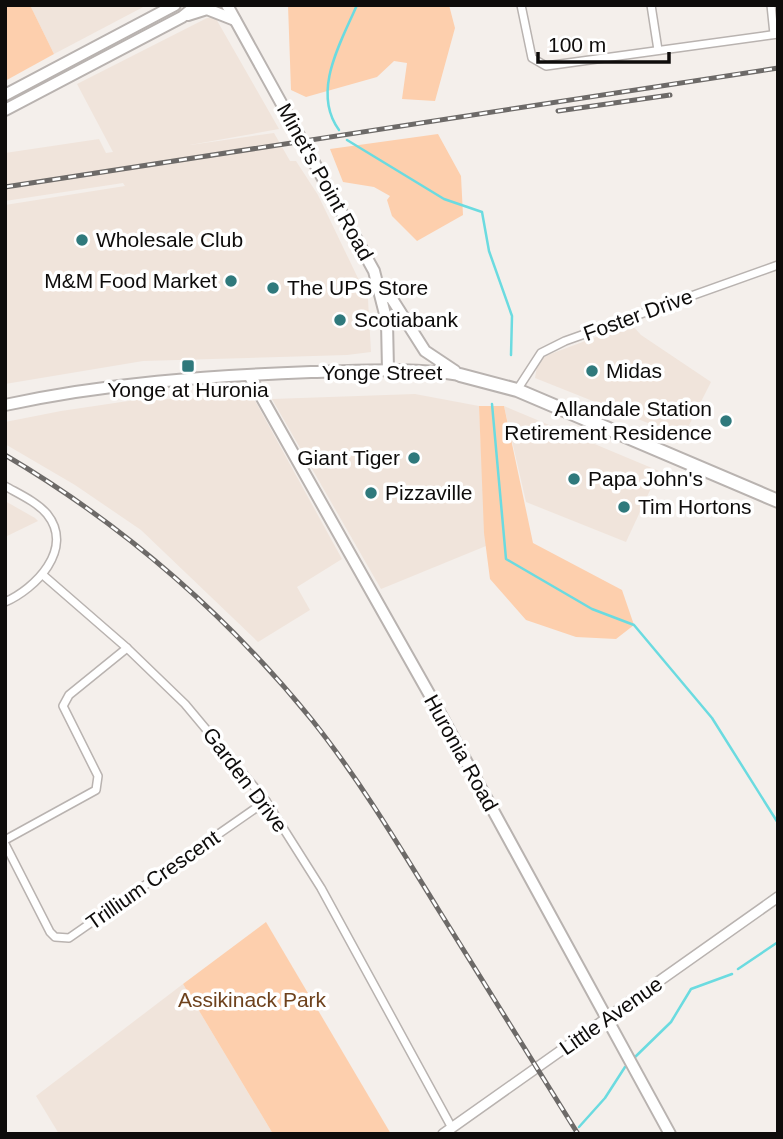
<svg xmlns="http://www.w3.org/2000/svg" width="783" height="1139" font-family="Arial,sans-serif">
  <rect width="100%" height="100%" fill="#f4efeb"/>
  <g fill="#f0e4db">
    <path d="M34,5H147L54,54L31,7Z"/>
    <path d="M215,17L279,129L190,145L274,133L290,161H296L318,195L368,299L371,352L347,355L143,361L5,384V205L125,186L123,183L5,201V153L99,139L106,153L113,152L77,84L207,18Z"/>
    <path d="M631,324L641,335L711,382L683,437L535,378L537,366L545,356Z"/>
    <path d="M415,394L479,406L486,546L381,589L272,399Z"/>
    <path d="M253,397L342,559L297,587L310,610L258,642L141,530L75,485L5,444V422L61,411L135,400Z"/>
    <path d="M504,406L659,471L626,542L526,502Z"/>
    <path d="M5,501L35,518L38,521L5,537Z"/>
    <path d="M183,984L273,1134H59L36,1096Z"/>
  </g>
  <g fill="#fdcfad">
    <path d="M5,5H30L54,54L5,81Z"/>
    <path d="M288,5H449L455,28L435,101L402,99L407,63L394,61L377,77L306,97L291,90Z"/>
    <path d="M438,134L461,176L463,215L417,241L392,216L387,200L390,196L374,187L343,182L330,149Z"/>
    <path d="M479,406H504L533,543L622,590L634,625L616,639L576,637L526,620L490,579L484,533Z"/>
    <path d="M266,922L391,1134H273L183,984Z"/>
  </g>
  <g fill="none" stroke-linecap="round" stroke-linejoin="round">
    <g stroke="#6bdbe0" stroke-width="2.5">
      <path d="M339,130C311,92 341,42 357,5"/>
      <path d="M347,140L444,199L482,212L489,251L512,316L511,355"/>
      <path d="M492,404L506,559L592,609L634,625L712,718L778,823"/>
      <path d="M738,969L778,942"/>
      <path d="M633,1059L671,1022L691,989L732,974"/>
      <path d="M579,1127L605,1098L625,1067"/>
      <path d="M572,1134L573,1133"/>
    </g>
    <g stroke="#b9b3b0" stroke-width="10">
      <g id="minor">
        <path d="M521,5L532,58L546,66L778,34"/>
        <path d="M651,5L658,50"/>
        <path d="M771,5L774,34"/>
        <path d="M517,390L541,353L565,341L778,265"/>
        <path d="M5,486C19,494 37,502 47,514C75,549 35,589 5,602"/>
        <path d="M43,575L127,648L185,704L266,801L321,888L452,1128"/>
        <path d="M5,840L96,790L98,776L63,706L69,695L127,648"/>
        <path d="M5,844L50,932L55,937L69,938L266,801"/>
      </g>
    </g>
    <g stroke="#b9b3b0" stroke-width="12">
      <path id="tertiary" d="M443,1134L778,897"/>
    </g>
    <g stroke="#b9b3b0" stroke-width="14">
      <g id="secondary">
        <path d="M227,5L374,271L387,322L388,370"/>
        <path d="M188,15L207,9L235,20"/>
        <path d="M5,95L175,5"/>
        <path d="M5,110L182,17L197,5"/>
        <path d="M382,293L392,299L425,351L455,371"/>
        <path d="M249,375L436,706L670,1134"/>
        <path d="M5,405C107,383 207,376 311,372C361,371 411,367 460,375"/>
      </g>
    </g>
    <g stroke="#b9b3b0" stroke-width="16">
      <path id="primary" d="M460,375L517,390L778,501"/>
    </g>
    <use href="#minor" stroke="#fff" stroke-width="7"/>
    <use href="#tertiary" stroke="#fff" stroke-width="9"/>
    <use href="#secondary" stroke="#fff" stroke-width="10"/>
    <use href="#primary" stroke="#fff" stroke-width="12"/>
    <g stroke="#6d6a68" stroke-width="5">
      <g id="rail">
        <path d="M558,111L670,95"/>
        <path d="M5,187L778,68"/>
        <path d="M5,455C122,524 226,614 312,720C359,779 398,844 438,909C485,984 531,1059 578,1134"/>
      </g>
    </g>
    <use href="#rail" stroke="#fff" stroke-width="2.5" stroke-dasharray="8" stroke-linecap="butt"/>
  </g>
  <g fill="#2f797c" stroke="#fff" stroke-width="2.5">
    <circle cx="82" cy="240" r="7"/>
    <circle cx="231" cy="281" r="7"/>
    <circle cx="273" cy="288" r="7"/>
    <circle cx="340" cy="320" r="7"/>
    <rect x="181" y="359" width="14" height="14" rx="3.5"/>
    <circle cx="592" cy="371" r="7"/>
    <circle cx="726" cy="421" r="7"/>
    <circle cx="414" cy="458" r="7"/>
    <circle cx="574" cy="479" r="7"/>
    <circle cx="371" cy="493" r="7"/>
    <circle cx="624" cy="507" r="7"/>
  </g>
  <g text-anchor="middle" stroke-width="7" stroke-linejoin="round" paint-order="stroke">
    <g font-size="21" fill="#0e0c0b" stroke="#fff">
      <text transform="translate(325 182) rotate(61)" y="7">Minet's Point Road</text>
      <text transform="translate(638 315) rotate(-20)" y="7">Foster Drive</text>
      <text x="382" y="380">Yonge Street</text>
      <text transform="translate(461 753) rotate(61)" y="7">Huronia Road</text>
      <text transform="translate(245 780) rotate(53)" y="7">Garden Drive</text>
      <text transform="translate(153 880) rotate(-35)" y="7">Trillium Crescent</text>
      <text transform="translate(611 1016) rotate(-35)" y="7">Little Avenue</text>
    </g>
    <g font-size="21" fill="#0e0c0b" stroke="#fff" text-anchor="start">
      <text x="96" y="247">Wholesale Club</text>
      <text x="217" y="288" text-anchor="end">M&amp;M Food Market</text>
      <text x="287" y="295">The UPS Store</text>
      <text x="354" y="327">Scotiabank</text>
      <text x="606" y="378">Midas</text>
      <text x="188" y="397" text-anchor="middle">Yonge at Huronia</text>
      <text x="712" y="416" text-anchor="end">Allandale Station<tspan x="712" dy="24">Retirement Residence</tspan></text>
      <text x="400" y="465" text-anchor="end">Giant Tiger</text>
      <text x="588" y="486">Papa John's</text>
      <text x="385" y="500">Pizzaville</text>
      <text x="638" y="514">Tim Hortons</text>
    </g>
    <g font-size="21" fill="#6e421d" stroke="#fff">
      <text x="252" y="1007">Assikinack Park</text>
    </g>
  </g>
  <rect width="783" height="1139" fill="none" stroke="#0e0c0b" stroke-width="14"/>
  <path d="M538 52v10h131v-10" fill="none" stroke="#0e0c0b" stroke-width="3.5"/>
  <text x="548" y="52" font-size="21" fill="#0e0c0b" stroke="#ffffff" stroke-width="5" paint-order="stroke">100 m</text>
</svg>
